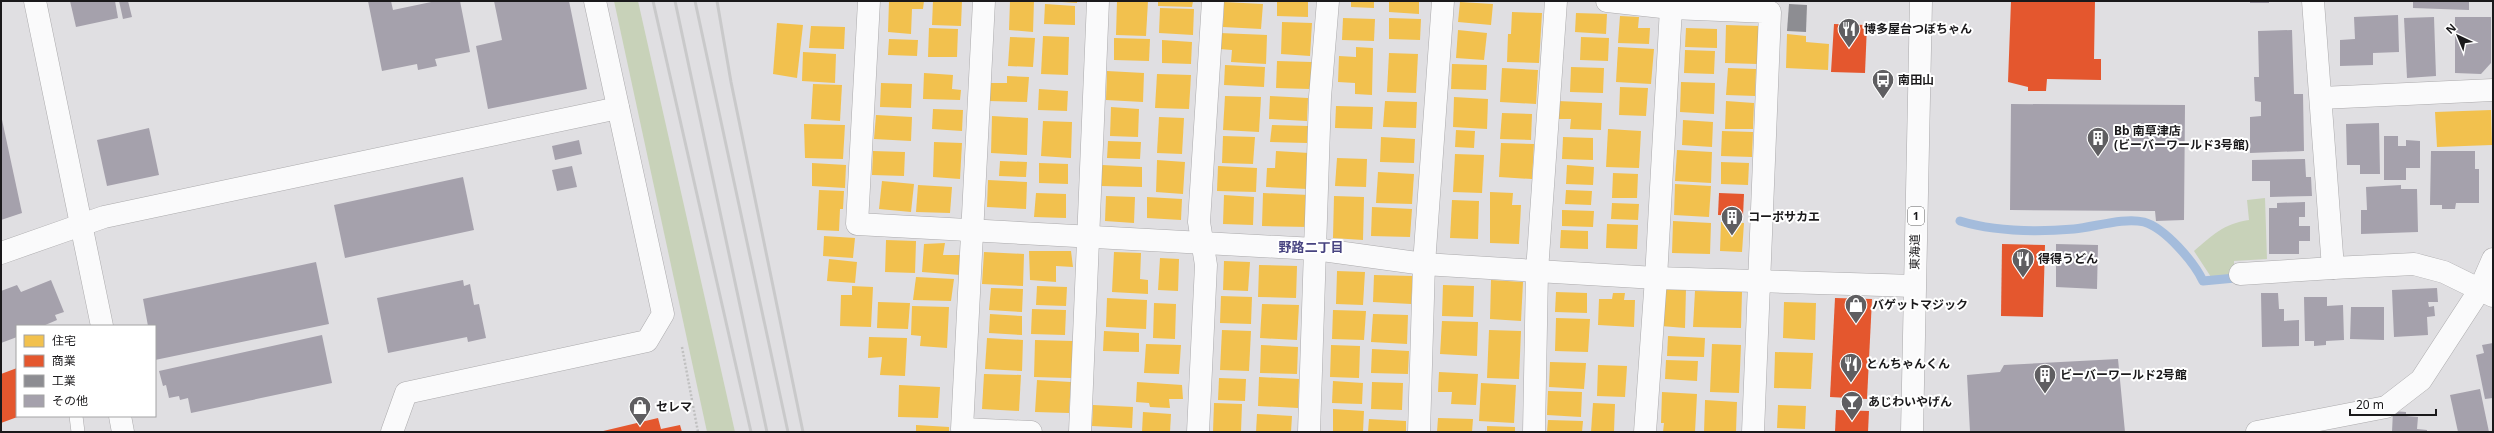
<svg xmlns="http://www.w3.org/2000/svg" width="2494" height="433" font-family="'Noto Sans','Noto Sans JP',sans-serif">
  <rect width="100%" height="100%" fill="#e0dfe2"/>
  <g fill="#c8d2b9">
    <path d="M614,1H638L735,432H707Z"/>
    <path d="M2265,198L2267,259L2234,261V275L2211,277L2194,251C2213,235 2223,224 2249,220L2247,200Z"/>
  </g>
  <g fill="#f2c14e">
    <path d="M889,1H924L923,9H912L911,34L888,32Z"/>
    <path d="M933,1H962L961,26L932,25Z"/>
    <path d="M1010,1H1034L1033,32L1009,30Z"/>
    <path d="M1062,1H1077V3L1062,2Z"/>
    <path d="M1117,1H1148L1146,36L1116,35Z"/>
    <path d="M1158,1H1193L1192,7L1158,6Z"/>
    <path d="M1277,1H1308V17L1277,16Z"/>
    <path d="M1351,1H1374V8L1351,7Z"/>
    <path d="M1389,1H1419V14L1389,12Z"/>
    <path d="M1224,2L1263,4L1261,29L1223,27Z"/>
    <path d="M1460,2L1493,4L1491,25L1458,22Z"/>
    <path d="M1045,4L1075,6V25L1044,24Z"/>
    <path d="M1160,8L1194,9L1193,35L1159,33Z"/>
    <path d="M1512,12L1542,13L1539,63L1507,62L1508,34H1511Z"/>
    <path d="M1576,13L1607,14L1606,34L1575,32Z"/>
    <path d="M1620,16L1639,17L1638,28H1650L1649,44L1618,43Z"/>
    <path d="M1343,18L1375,19L1374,41L1342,40Z"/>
    <path d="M1389,18L1421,19L1420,40L1389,39Z"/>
    <path d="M1282,22L1312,23L1310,56L1281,54Z"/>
    <path d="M777,23L803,25L797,78L773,74Z"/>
    <path d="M1726,25L1759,26L1757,64L1725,63Z"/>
    <path d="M811,26L845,27L844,49L809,48Z"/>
    <path d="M929,28L958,29L957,57H928Z"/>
    <path d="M1686,28L1717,29V48L1685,47Z"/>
    <path d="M1458,30L1487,33L1484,60L1456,58Z"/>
    <path d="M1220,33L1267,35L1266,64L1231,62L1232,50L1219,49Z"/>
    <path d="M1787,34L1806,36V42L1829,44L1828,70L1786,68Z"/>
    <path d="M1043,36L1069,37L1068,75L1041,74Z"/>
    <path d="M1010,37L1035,38L1033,67L1008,66Z"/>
    <path d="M1581,37L1609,38L1608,61L1580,60Z"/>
    <path d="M1114,38L1150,39L1149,61L1114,60Z"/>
    <path d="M889,39L918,40L917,56L888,55Z"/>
    <path d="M1162,40L1192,42L1191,64L1162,63Z"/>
    <path d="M1356,47L1373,48L1372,95L1355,94V83L1338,82L1339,56L1356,57Z"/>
    <path d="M1618,47L1654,49L1651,84L1616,82Z"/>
    <path d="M1685,50L1715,51L1714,74L1684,73Z"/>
    <path d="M803,52L836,54L835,83L802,81Z"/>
    <path d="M1389,53L1418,54L1416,93L1387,92Z"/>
    <path d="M1277,61L1312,62L1310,89L1276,88Z"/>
    <path d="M1452,64L1487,65L1486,90L1451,89Z"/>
    <path d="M1225,65L1265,67L1264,87L1224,85Z"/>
    <path d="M1571,67L1604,68L1603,93L1570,92Z"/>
    <path d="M1502,68L1538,70L1536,104L1500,102Z"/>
    <path d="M1728,68L1756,69L1755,96L1726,95Z"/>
    <path d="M1107,71L1144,73L1143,102L1106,100Z"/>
    <path d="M924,73L953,75L952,89L961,90L960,100L923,99Z"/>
    <path d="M1157,74L1191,75L1189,109L1155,108Z"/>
    <path d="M1007,76L1029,77L1027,102L989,101L990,83H1007Z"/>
    <path d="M1681,82L1715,83L1714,114L1680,112Z"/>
    <path d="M881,83L912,84L911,108L880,107Z"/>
    <path d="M813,84L842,85L840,121L811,119Z"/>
    <path d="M1620,87L1648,88L1646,116L1619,115Z"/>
    <path d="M1039,89L1068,91L1067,111L1038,110Z"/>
    <path d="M1225,96L1261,97L1259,132L1223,130Z"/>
    <path d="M1270,96L1308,98L1307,121L1269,119Z"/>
    <path d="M1454,97L1488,99L1487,129L1453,127Z"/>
    <path d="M1385,101L1417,102L1416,128L1383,127Z"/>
    <path d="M1558,101L1602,103L1601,130L1570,129L1571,119H1558Z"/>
    <path d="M1726,101L1754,103L1753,129H1725Z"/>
    <path d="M1336,106L1373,107L1372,129L1335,128Z"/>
    <path d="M1111,107L1139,109L1138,137L1110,136Z"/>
    <path d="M933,109L963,110L962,131L932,129Z"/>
    <path d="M2491,110L2492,145L2437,147L2435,112Z"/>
    <path d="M1502,113L1532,114L1531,140L1500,139Z"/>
    <path d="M876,115L912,117L911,141L874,139Z"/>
    <path d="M992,116L1028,118L1027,155L991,153Z"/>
    <path d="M1159,117L1184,118L1182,154L1157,153Z"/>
    <path d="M1683,120L1713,122L1712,147L1682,145Z"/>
    <path d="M1043,121L1072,122L1071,158L1041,156Z"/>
    <path d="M804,124L845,125L843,159L805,158Z"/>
    <path d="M1272,125L1308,126L1307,143L1270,142Z"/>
    <path d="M1608,129L1641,131L1639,168L1606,167Z"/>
    <path d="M1456,130L1475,131L1474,148L1455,147Z"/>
    <path d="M1722,131L1753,132L1752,157L1721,156Z"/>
    <path d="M1223,136L1255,137L1253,164L1222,163Z"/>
    <path d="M1381,137L1415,139L1414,163L1380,162Z"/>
    <path d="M1563,137L1593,138V160L1562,159Z"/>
    <path d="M1108,141L1141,142L1140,159L1107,158Z"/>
    <path d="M934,142L962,143L960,179L933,177Z"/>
    <path d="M1501,143L1534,144L1532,179L1499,177Z"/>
    <path d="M1677,150L1712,152L1711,183L1675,181Z"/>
    <path d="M873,151L905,152L904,176L872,175Z"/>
    <path d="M1276,151L1309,153L1308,189L1266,187L1267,168H1275Z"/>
    <path d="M1455,154L1484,155L1482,193L1453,192Z"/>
    <path d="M1337,158L1367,159L1366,187L1335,186Z"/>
    <path d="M1157,160L1185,162L1183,194L1156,192Z"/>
    <path d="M1000,161L1027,162L1026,177L999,176Z"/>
    <path d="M1721,162L1749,163L1748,185L1721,184Z"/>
    <path d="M812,163L846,165L845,188L812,186Z"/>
    <path d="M1039,163L1068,164V184L1039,183Z"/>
    <path d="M1102,165L1142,167V187L1101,186Z"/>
    <path d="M1567,165L1594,167L1593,185L1566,184Z"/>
    <path d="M1218,166L1257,168L1256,192L1217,191Z"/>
    <path d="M1378,172L1414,174L1412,204L1376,203Z"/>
    <path d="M1613,173L1638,174L1637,198H1612Z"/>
    <path d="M988,180L1027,182L1026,209L987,207Z"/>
    <path d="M882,181L914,184L911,212L879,209Z"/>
    <path d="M1675,184L1711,186L1709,217L1674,215Z"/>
    <path d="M918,185L952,187L950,213L916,212Z"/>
    <path d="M819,190L844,191L843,209H840L839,231L817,230Z"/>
    <path d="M1566,190L1592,191L1591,205L1565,204Z"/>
    <path d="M1490,192L1513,193L1512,205H1521L1519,244L1490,243Z"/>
    <path d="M1036,193L1066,194V218L1034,217Z"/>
    <path d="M1263,193L1309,195L1308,227L1262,226Z"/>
    <path d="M1224,195L1254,197L1253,225L1223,224Z"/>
    <path d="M1106,196L1135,197L1134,223L1105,221Z"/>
    <path d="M1334,196L1364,197L1363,240L1333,238Z"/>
    <path d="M1147,197L1182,199L1181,220L1147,218Z"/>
    <path d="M1452,200L1479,201L1478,239L1450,238Z"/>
    <path d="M1612,203L1639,204L1638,220L1611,219Z"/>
    <path d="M1372,207L1412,209L1410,237L1371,236Z"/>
    <path d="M1562,210L1594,211L1593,227L1562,226Z"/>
    <path d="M1673,221L1711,223L1710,254L1672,253Z"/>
    <path d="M1721,222L1744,223L1742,252L1720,251Z"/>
    <path d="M1607,224L1638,225L1637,249L1606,248Z"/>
    <path d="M1561,230L1588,231V249L1560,248Z"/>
    <path d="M824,236L855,238L853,258L823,256Z"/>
    <path d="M886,240L916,241L915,273L885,272Z"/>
    <path d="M945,243L943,255H962L960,275L922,272L924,244Z"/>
    <path d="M1029,251H1071L1073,267L1056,266V282L1030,280Z"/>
    <path d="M984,252L1024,254L1023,286L982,284Z"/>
    <path d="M1114,252L1141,253L1140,279L1148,280V294L1112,292Z"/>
    <path d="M1160,258L1179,259L1178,291L1158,290Z"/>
    <path d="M829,259L857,262L855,283L827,281Z"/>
    <path d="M1224,261L1250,262L1248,291L1223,290Z"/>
    <path d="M1259,265L1297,266L1296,298L1258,297Z"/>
    <path d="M1337,271L1365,272L1363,305L1336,304Z"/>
    <path d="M1374,275L1413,276L1411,304L1373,302Z"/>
    <path d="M916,277L954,279L951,301L913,300Z"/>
    <path d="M1491,280L1523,282L1521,321L1490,319Z"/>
    <path d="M1443,285L1474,286L1473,317L1442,316Z"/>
    <path d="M852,286L873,287L871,327L840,326L841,295H852Z"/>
    <path d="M1037,286L1067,287L1066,306L1036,305Z"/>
    <path d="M1662,287L1686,288L1685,328L1661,326Z"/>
    <path d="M991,288L1023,289L1022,312L989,310Z"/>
    <path d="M1695,291L1742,292L1741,328L1693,327Z"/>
    <path d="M1556,292L1587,293V313L1555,312Z"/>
    <path d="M1613,293H1625L1624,300H1635L1634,327L1598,325L1599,299H1612Z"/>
    <path d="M1221,296L1252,297L1251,324L1220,323Z"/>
    <path d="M1107,298L1147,300L1146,329L1106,327Z"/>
    <path d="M878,302L910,303L908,329L877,328Z"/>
    <path d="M1784,302L1816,303L1815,340L1783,338Z"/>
    <path d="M1154,303L1176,304L1175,339L1153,338Z"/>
    <path d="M1262,304L1299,305L1297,340L1260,338Z"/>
    <path d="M912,306L949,307L947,348L920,346L921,336L911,335Z"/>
    <path d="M1032,309L1066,310L1065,335L1031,334Z"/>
    <path d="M1333,310L1366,311L1364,340L1332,339Z"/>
    <path d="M990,314L1022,316V335L989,333Z"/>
    <path d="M1373,314L1408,315L1407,344L1371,342Z"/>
    <path d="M1556,318L1590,319L1588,352L1555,351Z"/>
    <path d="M1442,321L1478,322L1477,356L1440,354Z"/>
    <path d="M1222,330L1251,331L1249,371L1220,370Z"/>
    <path d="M1489,330L1521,331L1519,379L1487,378Z"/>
    <path d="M1104,331L1139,333V352L1103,351Z"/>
    <path d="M1668,336L1705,338L1704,357L1667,356Z"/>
    <path d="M869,337L907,338L905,376L880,375L882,357L868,358Z"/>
    <path d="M987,338L1023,340L1022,371L985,369Z"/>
    <path d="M1035,340L1073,341L1071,378L1034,377Z"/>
    <path d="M1146,344L1181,345L1179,374L1144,373Z"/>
    <path d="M1712,344L1741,345L1739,393L1710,392Z"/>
    <path d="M1261,345L1298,347L1297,374L1260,373Z"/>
    <path d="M1331,345L1360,346L1359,378L1330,377Z"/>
    <path d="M1372,349L1409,351L1408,374L1371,373Z"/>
    <path d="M1775,352L1813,353L1811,389L1774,388Z"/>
    <path d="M1666,360L1698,361L1697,381L1665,379Z"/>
    <path d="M1550,362L1586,363L1584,389L1549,387Z"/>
    <path d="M1598,365L1627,366L1625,397L1597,396Z"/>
    <path d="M1439,372L1478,374L1476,405L1451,404L1452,392H1438Z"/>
    <path d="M984,374L1021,375L1019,411L982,409Z"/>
    <path d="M1259,377L1299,379L1298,408L1258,406Z"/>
    <path d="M1219,378L1246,379L1245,401L1218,400Z"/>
    <path d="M1037,380L1071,382L1069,413L1035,412Z"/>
    <path d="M1333,381L1363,383L1362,404L1332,403Z"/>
    <path d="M1137,382L1182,385L1183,399H1169L1170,408L1150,407L1149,403L1136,402Z"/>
    <path d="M1372,382L1403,383L1402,410L1371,409Z"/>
    <path d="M1481,383L1516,385L1514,423L1479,421Z"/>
    <path d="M899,385L940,387L938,418L898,417Z"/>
    <path d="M1548,391L1582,392L1581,417L1547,415Z"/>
    <path d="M1662,392L1697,394L1695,432H1663L1664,423H1661Z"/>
    <path d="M1705,400L1737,402L1736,432H1704Z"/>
    <path d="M1214,403L1242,404L1241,432H1213Z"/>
    <path d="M1593,403L1615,404L1614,432H1591Z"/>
    <path d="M1093,405L1133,407L1132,428L1092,426Z"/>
    <path d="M1778,405L1806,406L1805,429L1777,428Z"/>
    <path d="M1333,409L1364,411L1363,432H1333Z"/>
    <path d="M1143,412L1171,414L1170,432H1142Z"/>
    <path d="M1257,414L1292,416L1291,432H1256Z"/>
    <path d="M1438,418L1473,419L1472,432H1437Z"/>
    <path d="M1369,419L1406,421V432H1368Z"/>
    <path d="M1548,420L1583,421L1582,432H1547Z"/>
    <path d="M916,425L949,427V432H916Z"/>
    <path d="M1487,426L1515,427V432H1487Z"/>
  </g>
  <g fill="#e4572e">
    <path d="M2011,1H2095L2094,59H2101V80L2047,79L2046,91H2028V87L2008,82Z"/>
    <path d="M1834,24L1867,25L1865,73L1831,72Z"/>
    <path d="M1719,193L1744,194L1743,216L1718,215Z"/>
    <path d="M2002,244L2045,245L2043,317L2001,316Z"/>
    <path d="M1835,298L1872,299L1867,399L1830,397Z"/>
    <path d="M17,368V416H20L1,423V374Z"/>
    <path d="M1836,410L1869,411L1868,432H1835Z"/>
    <path d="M658,418L661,429L680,425L682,432H599Z"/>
  </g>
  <path fill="#8d8d92" d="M1789,4L1807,5L1806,32L1787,31Z"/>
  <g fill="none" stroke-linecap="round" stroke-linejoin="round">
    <path stroke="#a4bcdc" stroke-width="9" d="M1960,221C1996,232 2037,232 2074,229C2095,227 2124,217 2144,222C2165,228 2194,262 2203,281L2235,278"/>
  </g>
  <g fill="#a5a1ac">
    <path d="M70,1H115L118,18L76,27Z"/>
    <path d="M119,1H128L132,17L123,19Z"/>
    <path d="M368,1H391L393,10L436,1H460L470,52L435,59L437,66L418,70L417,64L382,71Z"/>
    <path d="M494,1H569L587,89L488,109L476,46L502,40Z"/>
    <rect x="2250" y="1" width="19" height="2"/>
    <path d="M2413,1H2469V10L2413,8Z"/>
    <path d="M2398,15L2399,52L2373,53V65L2340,66V40L2355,39L2354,17Z"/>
    <path d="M2434,17L2436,76L2407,78L2404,18Z"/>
    <path d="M2455,17H2491V63L2481,74L2455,73Z"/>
    <path d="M2292,30L2294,94H2303L2304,151L2250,153V117L2261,116V102L2255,101L2254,77H2259L2258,31Z"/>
    <path d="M2011,104L2185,105L2184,220L2156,221L2155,211L2010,210Z"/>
    <path d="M1,115L22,213L1,220Z"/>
    <path d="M2379,123L2380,174H2360V165H2347L2346,124Z"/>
    <path d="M149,128L159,175L107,186L97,140Z"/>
    <path d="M2384,136H2398V146H2406V140L2420,141V168H2406V180H2384Z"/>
    <path d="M579,140L582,154L555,160L552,146Z"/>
    <path d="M2431,151H2475V169H2479V203H2456L2455,209H2442V205H2430Z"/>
    <path d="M2305,159L2306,177H2311L2312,196L2270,197V181H2252V160Z"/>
    <path d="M572,166L577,187L557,191L552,170Z"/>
    <path d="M463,177L474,230L345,258L334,205Z"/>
    <path d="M2401,185V189H2417L2418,232L2361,234V210H2367L2366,187Z"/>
    <path d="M2305,202V217H2299V226H2310V241H2299V254H2269V208H2277V203Z"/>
    <path d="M2056,244L2098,245L2097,289L2056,287Z"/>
    <path d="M316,262L329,324L155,360V326H148L143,299Z"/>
    <path d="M51,280L64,312L55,315L57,320L43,326H17V337L1,343V291L17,285L21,292Z"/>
    <path d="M463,280L464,286L470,284L474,305L479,304L486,338L468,342L467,337L388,353L377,298Z"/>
    <path d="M2437,288L2438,302H2428L2429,307L2434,306L2435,316L2427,317L2428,335L2394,337L2392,290Z"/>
    <path d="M2261,293H2278L2279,309H2284V321L2299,320V346L2262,347Z"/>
    <path d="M2304,297H2327V306L2343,305L2344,340L2326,341V345L2314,346V341H2305Z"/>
    <path d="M2351,307H2384V340L2350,339Z"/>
    <path d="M322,335L332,383L191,413L188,398L180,400L179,396L169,398L166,385L163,386L159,371Z"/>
    <path d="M2493,343V398L2485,399L2476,355L2484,353L2482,345Z"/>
    <path d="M2118,359L2125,432H1970L1967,375L2000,372L2004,365Z"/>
    <path d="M2480,389L2489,432H2458L2450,395Z"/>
    <path d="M2393,411L2406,412V416L2418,417L2417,429L2427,430V432H2392Z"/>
  </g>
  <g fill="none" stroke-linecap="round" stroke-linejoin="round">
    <g stroke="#abaaac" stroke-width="14">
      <path id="lane" d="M76,416L78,432"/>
    </g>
    <g stroke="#abaaac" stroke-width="23">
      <g id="street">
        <path d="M869,1L857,224L1315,249L1424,264L1537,271L1656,278L1914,286"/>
        <path d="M984,1L962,429L1031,432"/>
        <path d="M1607,1L1671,8L1770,12L1753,432"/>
        <path d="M2313,1L2333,268L2414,264L2444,272L2493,296"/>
        <path d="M2321,98L2493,90"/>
        <path d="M1,253L81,225"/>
        <path d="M2240,274L2333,268"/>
        <path d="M1080,432L1098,1"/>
        <path d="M1198,432L1206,265L1199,222L1213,1"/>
        <path d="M1309,432L1320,97L1328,1"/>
        <path d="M1419,432L1424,264L1443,1"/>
        <path d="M1534,432L1537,271L1556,1"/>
        <path d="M1645,432L1656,278L1671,8"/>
        <path d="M2257,432L2386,407L2421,380L2479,291L2493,259"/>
      </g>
    </g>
    <g stroke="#abaaac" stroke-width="23">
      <g id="secondary">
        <path d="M35,1L102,326"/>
        <path d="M81,225L104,217L618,108"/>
        <path d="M120,416L123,432"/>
        <path d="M392,432L406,393L647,341L663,314L595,1"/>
      </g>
    </g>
    <g stroke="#abaaac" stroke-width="23">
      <path id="highway" d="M1912,432L1921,1"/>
    </g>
    <path stroke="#c0c0c0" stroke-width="2.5" stroke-dasharray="2 2" stroke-linecap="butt" d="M682,347L698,432"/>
    <use href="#lane" stroke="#fafafb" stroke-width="13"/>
    <use href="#street" stroke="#fafafb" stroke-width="22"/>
    <use href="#secondary" stroke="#fafafb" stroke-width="22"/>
    <use href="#highway" stroke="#fafafb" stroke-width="22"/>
    <g stroke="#c9c9ca" stroke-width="3">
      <path d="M653,1L751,432"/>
      <path d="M675,1L767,432"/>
      <path d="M695,1L788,432"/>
      <path d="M717,1L731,82L803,432"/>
    </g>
  </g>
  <defs>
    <g id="restaurant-pin" transform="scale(1.15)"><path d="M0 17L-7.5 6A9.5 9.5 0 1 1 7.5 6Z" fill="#5f5e61" stroke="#fff"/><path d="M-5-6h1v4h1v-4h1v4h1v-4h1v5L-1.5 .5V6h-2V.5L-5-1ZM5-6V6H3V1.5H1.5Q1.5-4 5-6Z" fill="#fff"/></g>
    <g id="bus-pin" transform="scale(1.15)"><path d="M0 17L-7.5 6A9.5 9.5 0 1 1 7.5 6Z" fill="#5f5e61" stroke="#fff"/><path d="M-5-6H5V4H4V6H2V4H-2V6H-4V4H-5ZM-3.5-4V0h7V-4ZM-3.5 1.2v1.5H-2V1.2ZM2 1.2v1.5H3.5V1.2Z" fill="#fff"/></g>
    <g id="building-pin" transform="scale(1.15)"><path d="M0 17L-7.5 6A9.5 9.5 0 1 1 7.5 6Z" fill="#5f5e61" stroke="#fff"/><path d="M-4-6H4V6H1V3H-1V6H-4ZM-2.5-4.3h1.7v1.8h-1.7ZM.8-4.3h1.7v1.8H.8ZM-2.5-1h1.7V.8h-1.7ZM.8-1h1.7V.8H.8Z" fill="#fff"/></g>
    <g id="shop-pin" transform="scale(1.15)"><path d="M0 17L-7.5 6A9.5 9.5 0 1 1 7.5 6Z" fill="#5f5e61" stroke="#fff"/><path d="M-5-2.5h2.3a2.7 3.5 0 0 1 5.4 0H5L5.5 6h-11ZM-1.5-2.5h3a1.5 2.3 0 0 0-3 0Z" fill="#fff"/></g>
    <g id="bar-pin" transform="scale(1.15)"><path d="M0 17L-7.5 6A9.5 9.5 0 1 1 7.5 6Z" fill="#5f5e61" stroke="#fff"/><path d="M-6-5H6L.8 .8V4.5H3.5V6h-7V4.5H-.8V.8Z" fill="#fff"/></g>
  </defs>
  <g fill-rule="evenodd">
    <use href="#restaurant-pin" x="1849" y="29"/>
    <use href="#bus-pin" x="1883" y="80"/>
    <use href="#building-pin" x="2098" y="138"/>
    <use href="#building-pin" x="1732" y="217"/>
    <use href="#restaurant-pin" x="2023" y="259"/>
    <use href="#shop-pin" x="1856" y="305"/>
    <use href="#restaurant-pin" x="1851" y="364"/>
    <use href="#building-pin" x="2045" y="375"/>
    <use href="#bar-pin" x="1852" y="402"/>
    <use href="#shop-pin" x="640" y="407"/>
  </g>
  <g text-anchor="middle" stroke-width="4" stroke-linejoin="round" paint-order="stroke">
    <rect fill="#fff" stroke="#5f5e5f" stroke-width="1" x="1908" y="207" width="16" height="18" rx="3"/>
    <g font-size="11" font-weight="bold" fill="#1a191b">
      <text x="1916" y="220">1</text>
    </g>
    <g font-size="12" font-weight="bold" fill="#1a191b" stroke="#fff" text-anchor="start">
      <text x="1864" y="33">博多屋台つぼちゃん</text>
      <text x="1898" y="84">南田山</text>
      <text x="2114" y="135">Bb 南草津店<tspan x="2114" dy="14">(ビーバーワールド3号館)</tspan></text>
      <text x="1748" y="221">コーポサカエ</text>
      <text x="2038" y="263">得得うどん</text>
      <text x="1872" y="309">バゲットマジック</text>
      <text x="1866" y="368">とんちゃんくん</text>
      <text x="2060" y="379">ビーバーワールド2号館</text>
      <text x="1868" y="406">あじわいやげん</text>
      <text x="656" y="411">セレマ</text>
    </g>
    <g font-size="12" fill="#1a191b" stroke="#fff">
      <text transform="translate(1915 252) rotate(-89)" y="4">東海道</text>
    </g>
    <g font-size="13" font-weight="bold" fill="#474380" stroke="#fff">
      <text x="1311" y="252">野路二丁目</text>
    </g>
  </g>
  <rect width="2494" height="433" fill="none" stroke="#1a191b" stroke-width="4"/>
  <rect x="16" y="325" width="140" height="92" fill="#ffffff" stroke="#a3a3a4"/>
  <rect x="24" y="335" width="20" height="12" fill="#f2c14e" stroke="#a3a3a4"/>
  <text x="52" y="345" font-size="12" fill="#1a191b">住宅</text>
  <rect x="24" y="355" width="20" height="12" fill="#e4572e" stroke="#a3a3a4"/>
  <text x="52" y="365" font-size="12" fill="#1a191b">商業</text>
  <rect x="24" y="375" width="20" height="12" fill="#8d8d92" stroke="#a3a3a4"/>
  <text x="52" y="385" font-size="12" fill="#1a191b">工業</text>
  <rect x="24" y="395" width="20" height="12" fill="#a5a1ac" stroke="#a3a3a4"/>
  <text x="52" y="405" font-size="12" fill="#1a191b">その他</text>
  <g transform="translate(2458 36) rotate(316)" stroke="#ffffff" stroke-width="3" paint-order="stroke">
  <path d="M0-3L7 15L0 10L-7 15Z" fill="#1a191b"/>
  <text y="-6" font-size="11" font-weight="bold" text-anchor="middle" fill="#1a191b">N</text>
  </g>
  <path d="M2350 409v6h86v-6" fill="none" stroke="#1a191b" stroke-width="2"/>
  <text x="2356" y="409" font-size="12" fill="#1a191b" stroke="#ffffff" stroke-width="3" paint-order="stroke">20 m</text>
</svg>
